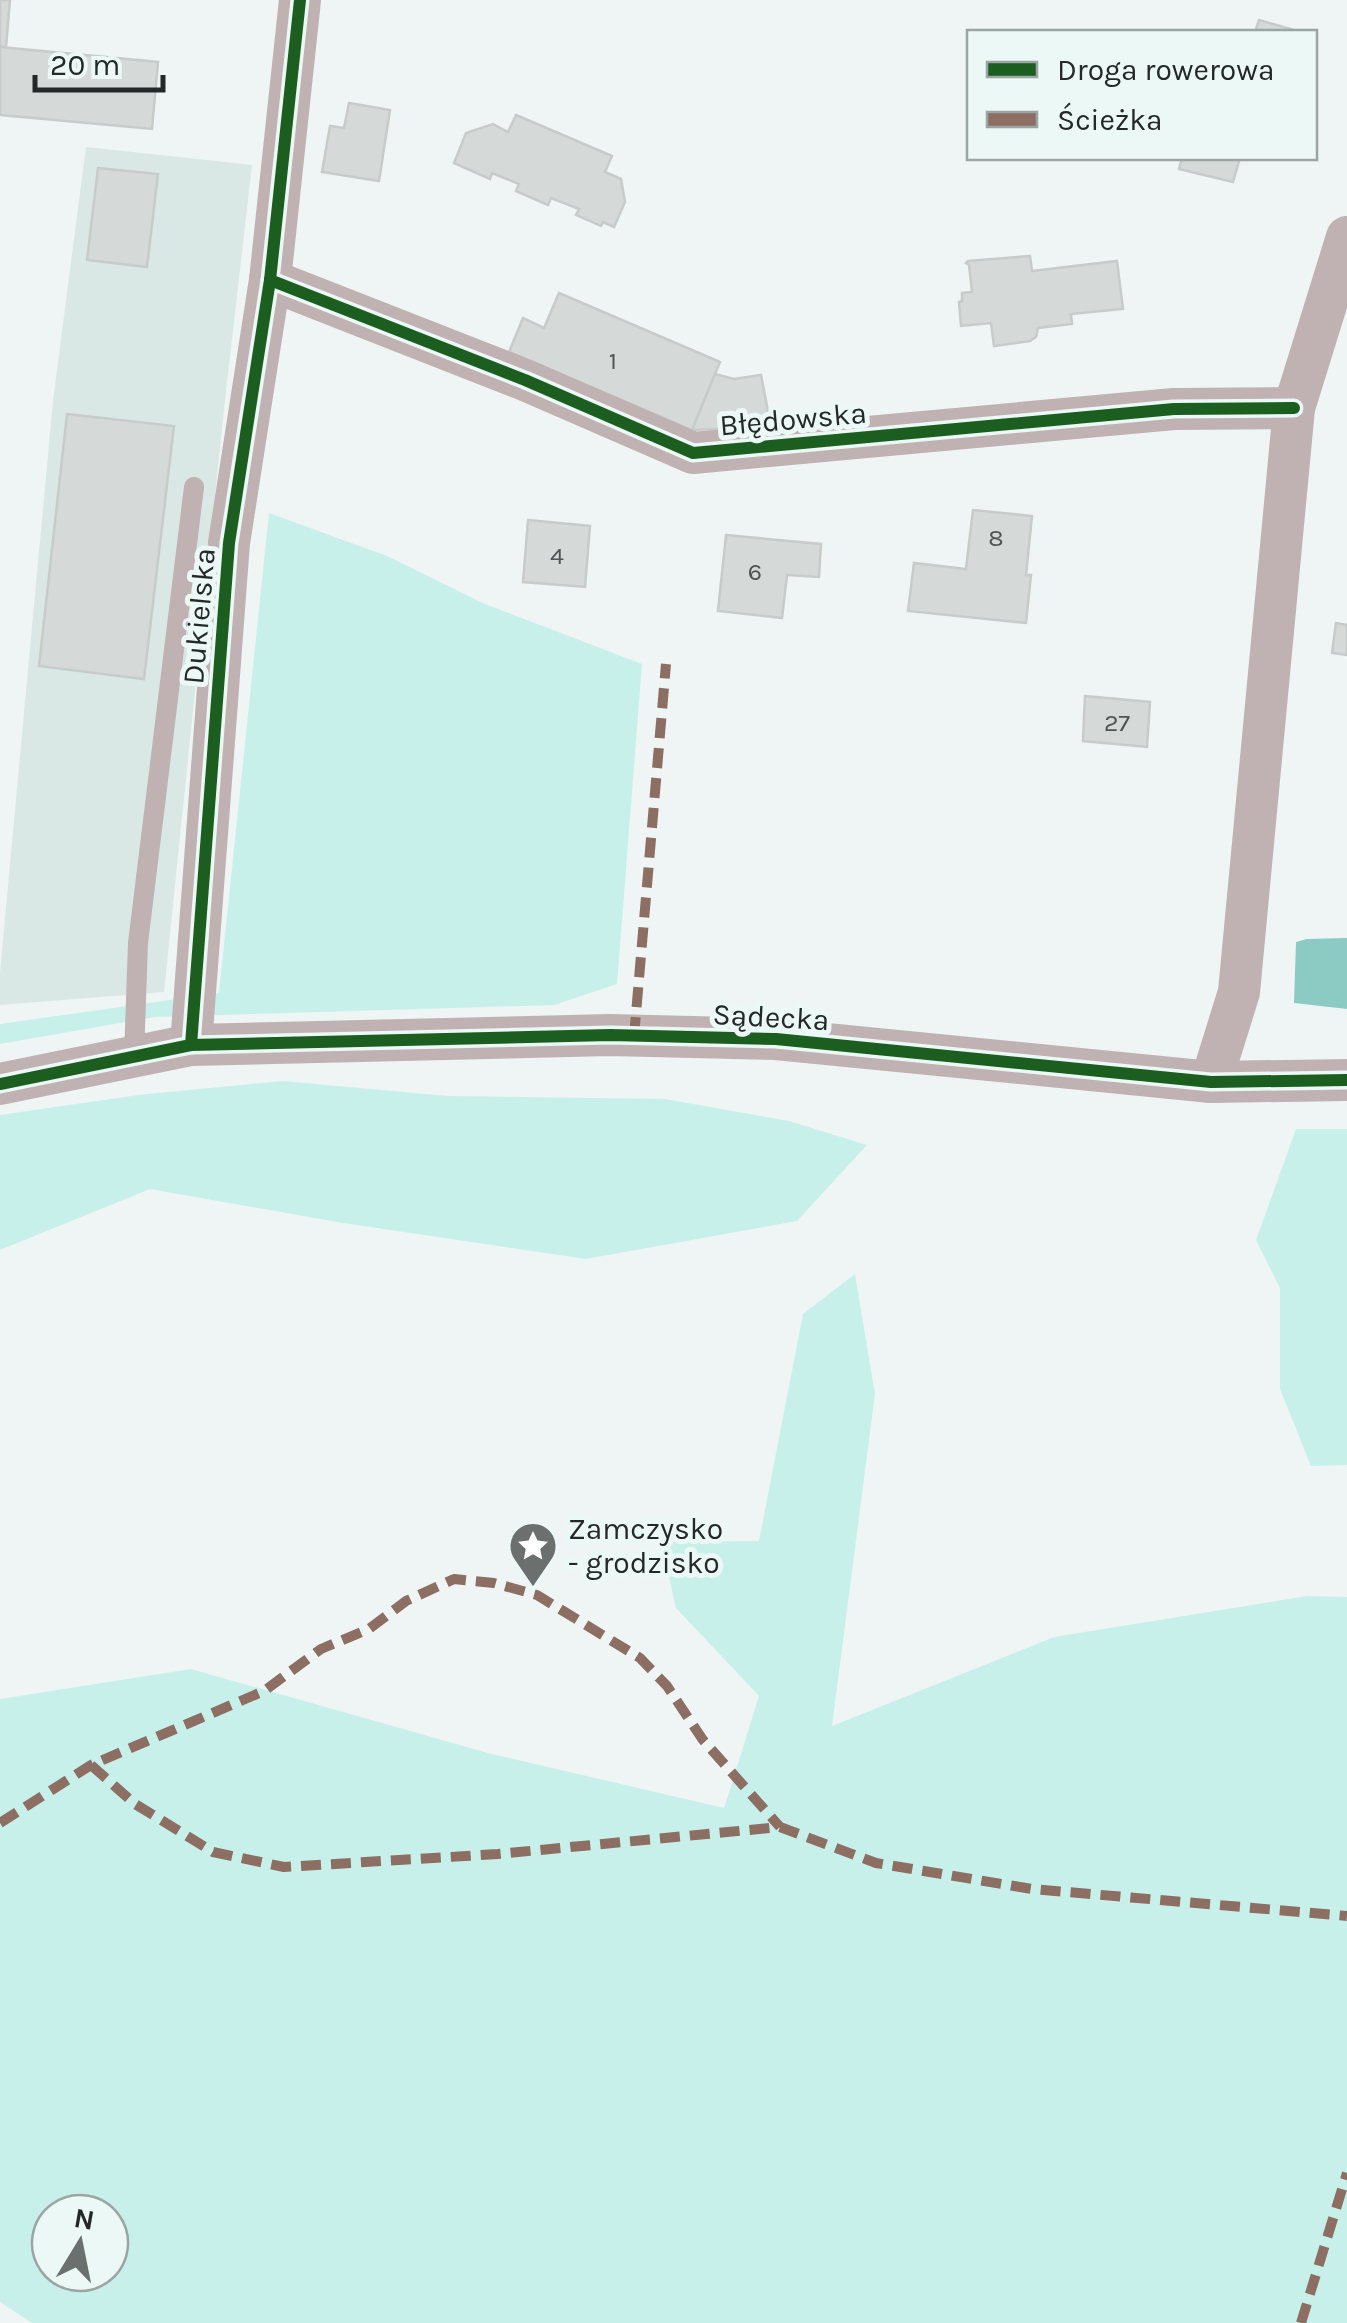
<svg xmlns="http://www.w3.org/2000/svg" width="1347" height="2323" font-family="Karla,sans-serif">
  <rect width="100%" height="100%" fill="#eff5f4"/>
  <path fill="#d9e7e5" d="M86,147L252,165L224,409L164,992L0,1005V972L53,401Z"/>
  <g fill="#c8f0eb" fill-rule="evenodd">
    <path d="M269,513L387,556L485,604L642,664L617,984L554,1005L155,1017L0,1044V1024L219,993Z"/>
    <path d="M283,1081L448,1096L665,1099L789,1121L867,1145L797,1221L586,1259L343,1223L150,1189L0,1250V1115L138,1095Z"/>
    <path d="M1296,1129H1347V1465L1311,1466L1280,1389V1288L1256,1240Z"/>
    <path d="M855,1274L875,1394L832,1726L1054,1637L1307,1596L1347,1597V2323H32L0,2302V1699L191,1669L488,1753L724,1808L759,1696L676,1608L661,1542L759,1541L803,1314ZM110,2213V2273H50V2213Z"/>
  </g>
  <path fill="#8ccac4" d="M1347,938V1009L1294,1003L1296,942L1307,939Z"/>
  <g fill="#d5d9d8" stroke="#c7cccb" stroke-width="2.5">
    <path d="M0,0H10L6,47H0Z"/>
    <path d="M1259,20L1301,32H1255Z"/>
    <path d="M0,47L158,62L152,129L0,115Z"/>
    <path d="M349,103L390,110L379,181L322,172L330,126L344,128Z"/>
    <path d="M516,115L612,156L605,172L621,179L625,202L614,227L603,222L601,226L576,215L579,209L551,198L548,205L516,191L519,184L492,173L490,179L454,163L466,133L493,124L508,132Z"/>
    <path d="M1182,158H1240L1233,182L1179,169Z"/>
    <path d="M98,168L158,174L147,267L87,260Z"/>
    <path d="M1030,256L1032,271L1117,261L1123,309L1071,314L1072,324L1038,328L1036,337L1030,341L994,346L991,323L961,326L959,302L962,301V293L972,292L969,265L966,263L968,261Z"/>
    <path d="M559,293L720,362L692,430L509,352L523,318L544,328Z"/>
    <path d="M715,374L734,379L761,375L771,427L692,430Z"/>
    <path d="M67,414L174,426L144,679L39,666Z"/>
    <path d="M973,510L1032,516L1026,575H1031L1026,623L908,611L914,563L966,569Z"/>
    <path d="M528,520L590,526L585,587L523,582Z"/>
    <path d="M726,535L821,544L819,577L787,575L782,618L718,611Z"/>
    <path d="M1336,623L1347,625V655L1332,653Z"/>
    <path d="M1085,696L1150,702L1147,747L1083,741Z"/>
  </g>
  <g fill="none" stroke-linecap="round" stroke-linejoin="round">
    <path stroke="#c0b2b3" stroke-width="20" d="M134,1057L138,943L194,487"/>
    <g stroke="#c0b2b3" stroke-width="42">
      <path d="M270,280L525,380L693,453L1174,409L1294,408"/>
      <path d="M191,1045L610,1035L776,1039L1211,1082L1347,1080"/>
      <path d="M1211,1082L1239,992L1294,408L1347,237"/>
      <path d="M0,1084L191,1045L229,543L270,280L300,0"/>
    </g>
    <g stroke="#8d6e63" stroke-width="10" stroke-dasharray="20 10" stroke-linecap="butt">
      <path d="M634,1037L666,664"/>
      <path d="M91,1765L135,1804L213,1852L284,1867L498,1854L780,1827L876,1863L1032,1889L1347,1916"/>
      <path d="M0,1823L91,1765L264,1691L321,1649L369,1629L406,1601L454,1579L494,1583L537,1595L640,1658L667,1686L703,1740L780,1827"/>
      <path d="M1301,2323L1347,2173"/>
    </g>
    <g stroke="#ecf8f6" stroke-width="19">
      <g id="cycleway">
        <path d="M270,280L525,380L693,453L1174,409L1294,408"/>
        <path d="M191,1045L610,1035L776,1039L1211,1082L1347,1080"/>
        <path d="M0,1084L191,1045L229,543L270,280L300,0"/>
      </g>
    </g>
    <use href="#cycleway" stroke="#1b5e20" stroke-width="12"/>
  </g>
  <defs>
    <g id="sight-pin" transform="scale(2.5)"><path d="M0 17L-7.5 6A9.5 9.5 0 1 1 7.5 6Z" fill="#6b706f" stroke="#ecf8f6"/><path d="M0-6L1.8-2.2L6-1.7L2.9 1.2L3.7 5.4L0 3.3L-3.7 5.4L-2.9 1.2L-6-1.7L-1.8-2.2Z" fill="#fff"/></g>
  </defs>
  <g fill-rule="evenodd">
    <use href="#sight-pin" x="533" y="1546"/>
  </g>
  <g text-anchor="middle" stroke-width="10" stroke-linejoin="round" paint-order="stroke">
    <g font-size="25" fill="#505454">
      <text x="613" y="369">1</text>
      <text x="996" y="546">8</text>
      <text x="557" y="564">4</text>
      <text x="755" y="580">6</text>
      <text x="1117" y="731">27</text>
    </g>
    <g font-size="30" fill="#242828" stroke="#ecf8f6">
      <text transform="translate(793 419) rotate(-5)" y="10">Błędowska</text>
      <text transform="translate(199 616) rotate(-85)" y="10">Dukielska</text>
      <text transform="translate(771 1017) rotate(3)" y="10">Sądecka</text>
    </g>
    <g font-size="30" fill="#242828" stroke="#ecf8f6" text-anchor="start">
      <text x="568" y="1539">Zamczysko<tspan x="568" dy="34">- grodzisko</tspan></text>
    </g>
  </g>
  <rect x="967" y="30" width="350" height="130" fill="#ecf8f6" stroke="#9ca5a4" stroke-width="2.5"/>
  <rect x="987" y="62" width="50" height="15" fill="#1b5e20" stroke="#9ca5a4" stroke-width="2.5"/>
  <text x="1057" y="80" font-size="30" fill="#242828">Droga rowerowa</text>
  <rect x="987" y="112" width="50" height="15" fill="#8d6e63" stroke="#9ca5a4" stroke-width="2.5"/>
  <text x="1057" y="130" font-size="30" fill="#242828">Ścieżka</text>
  <g transform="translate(80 2243) rotate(10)"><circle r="48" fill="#ecf8f6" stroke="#9ca5a4" stroke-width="2.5"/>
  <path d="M0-8L18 38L0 25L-18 38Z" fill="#6b706f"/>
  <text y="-15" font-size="28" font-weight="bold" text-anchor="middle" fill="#242828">N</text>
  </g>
  <path d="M35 75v15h128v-15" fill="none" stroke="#242828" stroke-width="5"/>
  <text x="50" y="75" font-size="30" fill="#242828" stroke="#ecf8f6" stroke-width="8" paint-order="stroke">20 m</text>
</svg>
